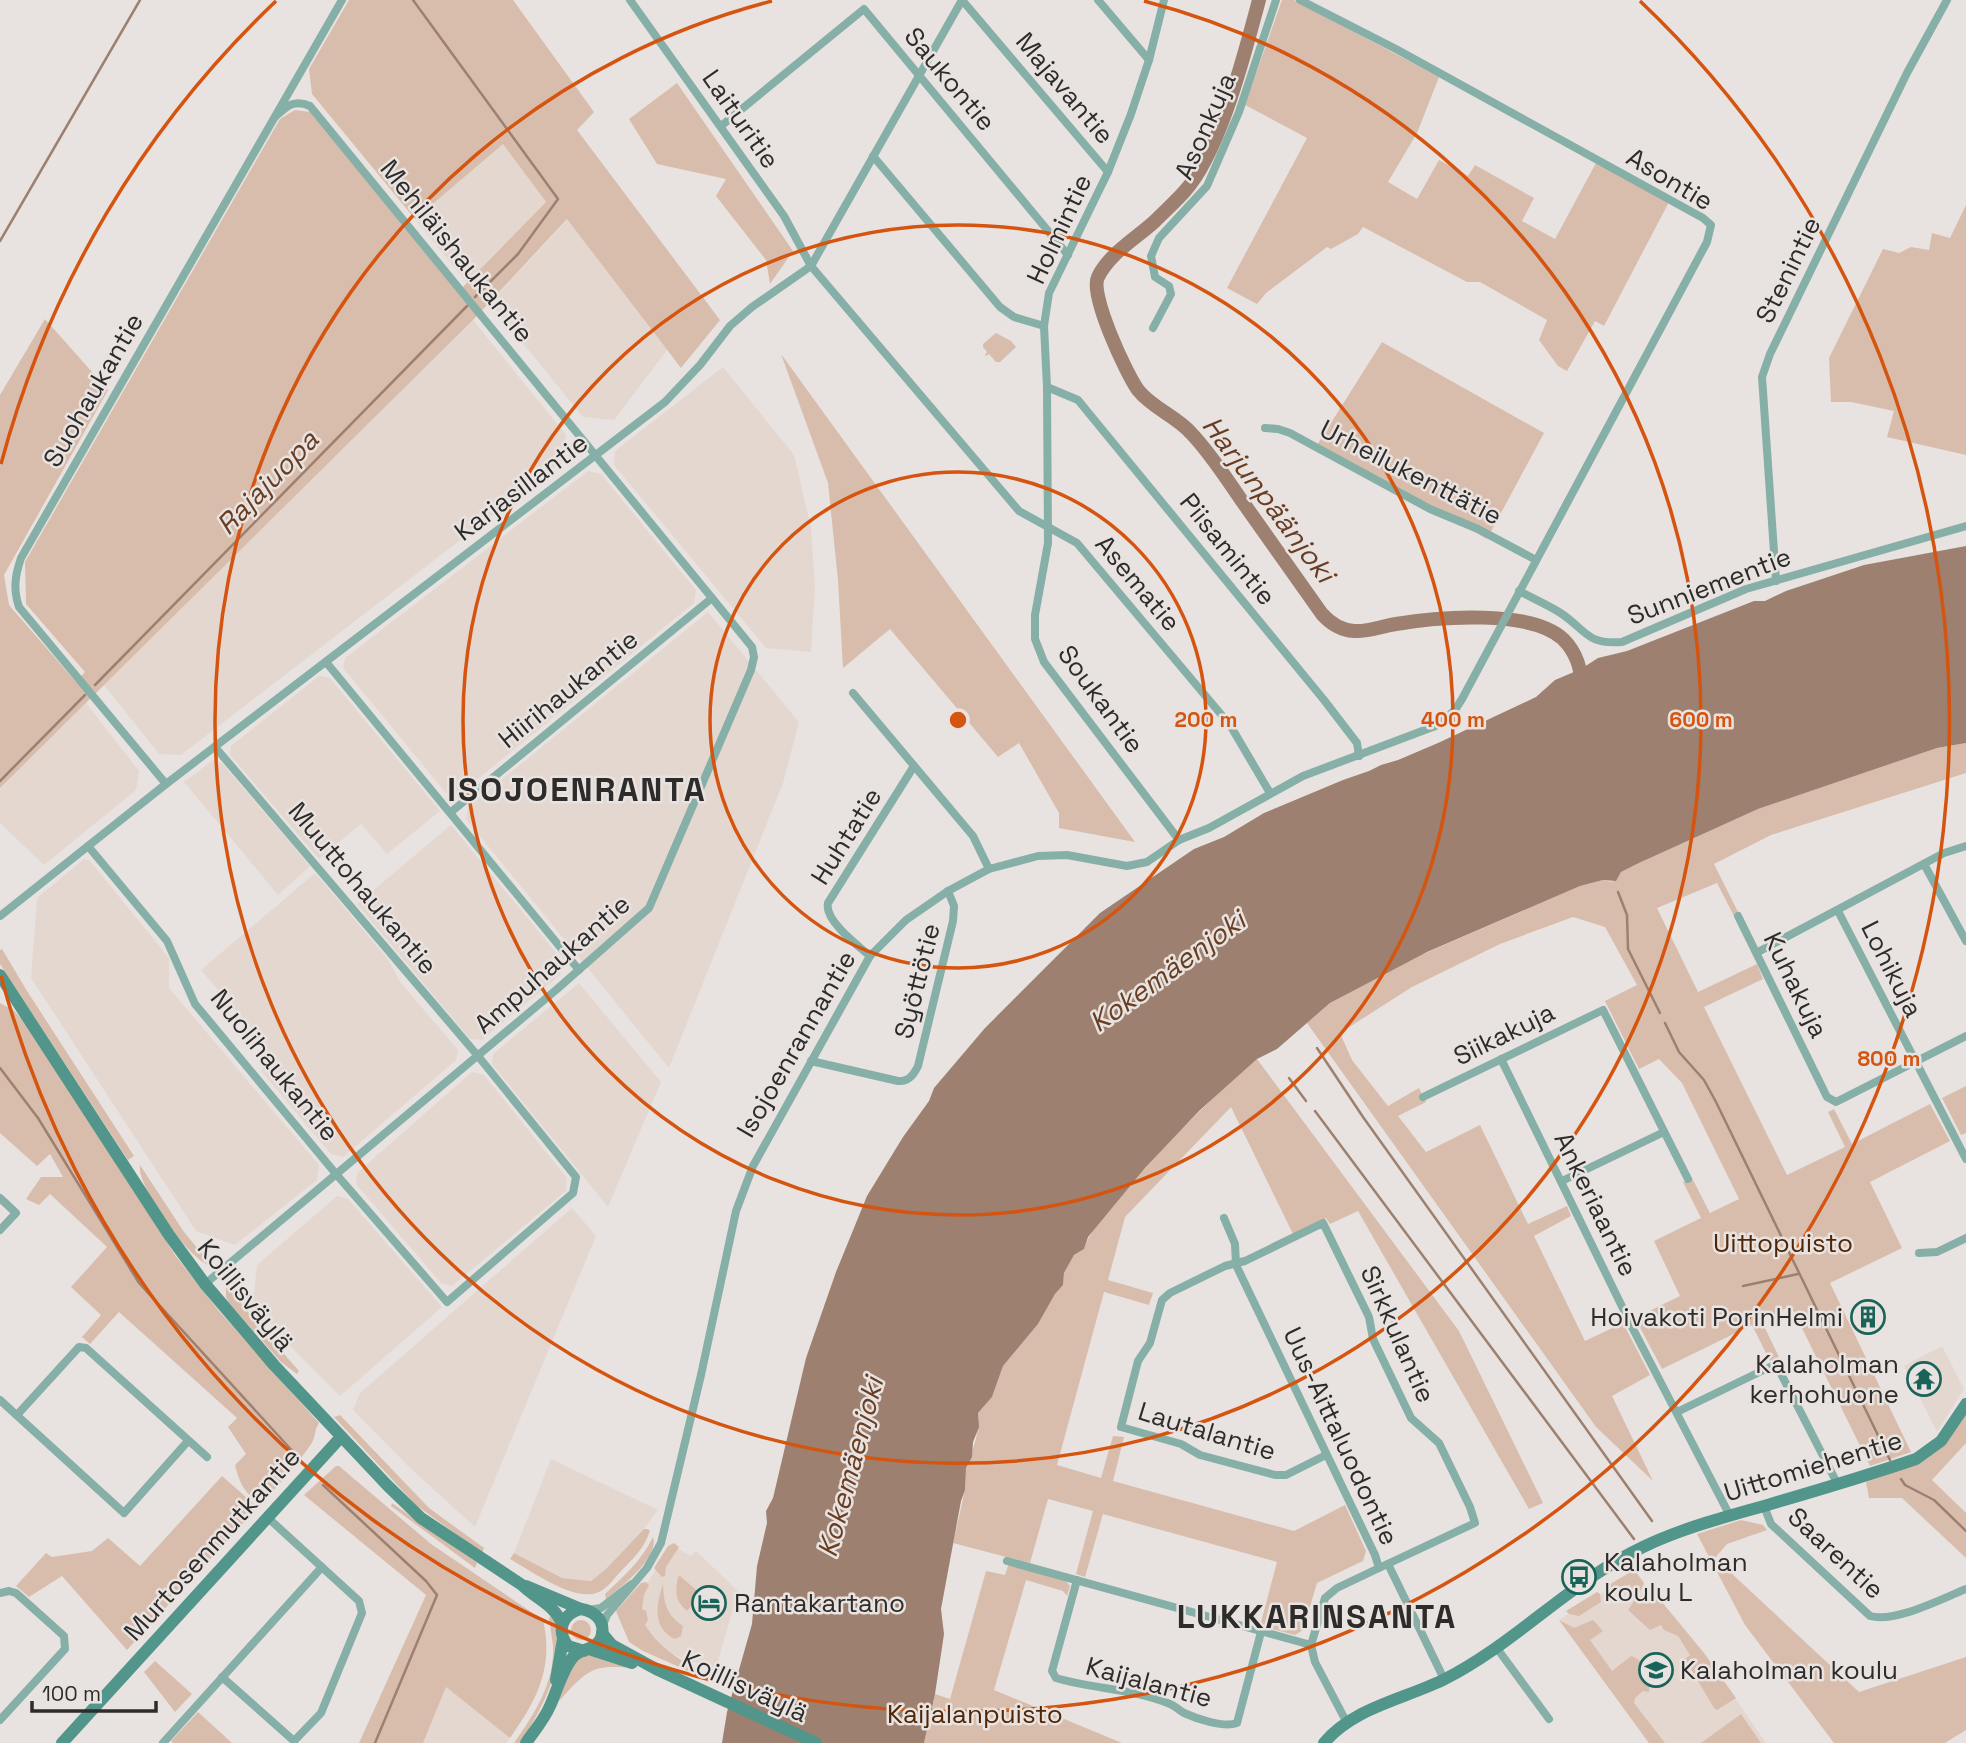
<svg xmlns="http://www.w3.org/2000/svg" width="1966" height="1743" font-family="'Space Grotesk',sans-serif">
  <rect width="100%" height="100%" fill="#e8e3e0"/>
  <g fill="#e4d7d0">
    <path d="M503,143L546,202L467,283L415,219Z"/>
    <path d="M568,219L667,350L614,420L583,417L490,303Z"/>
    <path d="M473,320L566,435L563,461L181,755L159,754L104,685Z"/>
    <path d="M723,367L794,455L811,527L815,587L811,652L766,648L614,465L615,451Z"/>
    <path d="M588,471L601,474L696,590L694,603L458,795L446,793L343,668L345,658Z"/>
    <path d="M708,612L799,722L783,783L669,1068L466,819L468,807Z"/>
    <path d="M319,676L330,678L440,811L387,854L361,824L319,859L230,755L231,746Z"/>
    <path d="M86,703L139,771L136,790L44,865L0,823V788Z"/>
    <path d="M213,760L222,763L310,866L278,895L184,782Z"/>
    <path d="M451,825L562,960L560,975L482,1040L470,1039L357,904Z"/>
    <path d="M84,859L90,861L169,958V988L319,1165L317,1180L235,1245L196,1231L31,978L37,898Z"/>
    <path d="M315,873L387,958L401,983L458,1050L456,1060L343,1157L331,1154L262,1072L265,1045L201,970Z"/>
    <path d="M579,983L661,1082L608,1207L492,1064L493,1054Z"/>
    <path d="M472,1072L484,1075L567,1178L566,1191L452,1286L441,1283L356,1184L357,1173Z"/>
    <path d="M337,1196L348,1199L442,1307L340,1396L290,1346L253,1301L257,1265Z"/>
    <path d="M572,1208L596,1236L475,1527L409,1467L353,1410L360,1393Z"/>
    <path d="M1942,1346L1964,1389L1937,1432L1904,1366Z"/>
    <path d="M551,1459L658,1510L644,1529L606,1569L591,1581L562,1578L514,1553Z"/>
    <path d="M677,1548L691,1556L696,1551L738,1591L716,1668L683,1659L642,1638L641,1592L670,1549Z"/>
    <path d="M1631,1575L1651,1589L1704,1653L1766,1743H1649L1559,1620Z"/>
    <path d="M446,1687L510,1738L506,1743H423Z"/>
  </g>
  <g fill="#d9bdac">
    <path d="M349,0H513L594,112L577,130L720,320L681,368L567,219L473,320L0,788V395L45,319L108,390L4,575L9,605L76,682L85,672L26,604L25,562L280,119L295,110L310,112L458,292L546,202L503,144L415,219L312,94L309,69Z"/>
    <path d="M1282,0H1294L1439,77L1417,133L1388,182L1417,199L1439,160L1468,176L1475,165L1534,198L1522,221L1555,239L1596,163L1669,202L1604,326L1595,321L1567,371L1558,366L1539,340L1547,320L1480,282H1467L1363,227L1358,234L1331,249L1327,247L1266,293L1257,304L1227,288L1307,138L1245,105Z"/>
    <path d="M677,83L793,251L770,284L766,260L716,196L726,179L657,164L629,119Z"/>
    <path d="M1966,205V455L1887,437L1894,411L1851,402H1831L1829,358L1883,249L1899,253L1911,247L1929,250L1932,233L1950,238Z"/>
    <path d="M996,333L1011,341L1016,347L1000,362H996L989,354L986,356L985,355L987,352L983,347V344Z"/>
    <path d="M1382,342L1544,433L1487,539L1317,445Z"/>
    <path d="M781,354L1135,842L1059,828V813L1019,743L998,757L890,629L843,668L838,580L828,483Z"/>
    <path d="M1966,743V773L1771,835L1714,864L1739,914L1734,916L1717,883L1657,908L1698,992L1757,964L1763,979L1704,1007L1787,1175L1845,1147L1828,1112L1834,1109L1852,1144L1930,1104L1950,1141L1870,1182L1902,1248L1830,1283L1911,1452L1870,1466L1791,1306L1761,1320L1779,1357L1770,1361L1752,1325L1662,1369L1635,1318L1680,1296L1654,1241L1701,1218L1683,1182L1692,1178L1710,1213L1739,1199L1682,1083L1659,1059L1639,1069L1605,1001L1637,985L1605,927L1573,917L1500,944L1412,987L1340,1033L1352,1060L1388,1106L1419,1088L1426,1102L1398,1116L1426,1152L1480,1125L1528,1224L1567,1206L1571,1216L1534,1236L1585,1341L1623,1323L1650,1375L1612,1396L1653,1481L1596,1427L1307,1023L1330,1003L1405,962L1580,886L1603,880L1612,882L1621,872L1639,863L1758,809L1937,748Z"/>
    <path d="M2,949L27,991L134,1156L128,1160L0,964V950Z"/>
    <path d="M0,1003L7,1007L9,1005L27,1025L175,1255L218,1310L319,1423C314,1430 316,1437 311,1444C297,1465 280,1483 263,1502C245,1497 239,1482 235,1465L246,1454L228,1427L237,1418L119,1312L90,1344L82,1337L101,1315L71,1287L107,1247L50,1194L39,1205L26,1199L41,1177H63L50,1154L37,1166L0,1133Z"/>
    <path d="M1257,1059L1459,1331L1543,1503L1529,1509L1358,1211L1330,1224L1326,1218L1293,1234L1231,1107L1125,1217L1108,1280L1153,1293L1149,1305L1104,1292L1057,1465L1101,1478L1113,1436L1124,1437L1113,1481L1294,1531L1345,1505L1366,1551L1363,1561L1317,1583L1303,1630L1295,1635L1260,1626L1277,1562L1103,1514L1085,1577L1076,1574L1093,1511L1048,1499L1030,1563L953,1543C957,1525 962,1506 965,1488C966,1481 964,1473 967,1466C973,1449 980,1432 978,1413L992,1397L1003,1366L1038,1324L1055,1294L1063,1285L1064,1273L1074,1255L1084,1249C1089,1232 1102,1220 1114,1205C1156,1152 1205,1104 1257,1059Z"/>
    <path d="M1966,1086V1133L1961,1135L1942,1098Z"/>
    <path d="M140,1165L184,1232L212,1266C191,1263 136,1186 140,1165Z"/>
    <path d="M226,1284L256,1322L299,1371L297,1374L281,1362L229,1303L226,1297Z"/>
    <path d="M1966,1414V1443L1932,1480L1966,1513V1558L1902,1498H1869L1866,1482L1900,1470Z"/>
    <path d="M340,1415L429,1508L484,1548L482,1553L416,1505L334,1417Z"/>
    <path d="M336,1466H339L431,1544L543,1620C554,1667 537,1700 510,1738L446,1687L423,1743H359L426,1595L304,1495Z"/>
    <path d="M222,1476L255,1505L256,1509L127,1650L62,1576L29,1597L16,1586L46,1553L52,1557L92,1551L108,1538L140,1566Z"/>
    <path d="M392,1503L477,1563L475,1568L391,1506Z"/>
    <path d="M1741,1520L1763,1525L1767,1530L1727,1544L1715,1558L1859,1692L1966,1657V1730L1945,1743H1834L1745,1625L1697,1534Z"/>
    <path d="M644,1529H648L650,1531C644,1548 635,1557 622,1570C615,1577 608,1588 599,1592C575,1603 531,1571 510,1559L514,1553L562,1578L591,1581L606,1569Z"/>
    <path d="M653,1537C660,1557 620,1588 606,1599L605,1594C624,1576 642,1560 653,1537Z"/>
    <path d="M674,1543L679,1547L666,1567L665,1576L662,1577L654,1568L668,1546Z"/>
    <path d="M1009,1563L1065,1580L1070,1586L1067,1596L1063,1591L1026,1580L994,1690L1122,1743H924L935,1694L950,1699L986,1571L1005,1575Z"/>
    <path d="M1636,1572L1644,1583L1641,1590L1636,1593L1632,1592L1630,1584L1614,1594L1607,1586L1629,1573Z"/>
    <path d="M680,1576L701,1594L687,1611C675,1601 675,1592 678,1577Z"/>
    <path d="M646,1582L649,1585L644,1595L642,1609L646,1611L648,1620L645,1625C662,1652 684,1661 711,1677V1681L643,1651L629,1642L616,1611L641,1583Z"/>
    <path d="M663,1584C664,1604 666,1614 683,1626L681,1636L675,1639C652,1628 656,1605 663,1584Z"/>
    <path d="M1651,1589L1704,1653L1736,1698L1717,1710L1714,1708L1685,1659L1690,1655L1678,1636L1664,1630L1661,1625L1650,1630L1628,1610L1634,1601Z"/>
    <path d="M1597,1592L1600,1594L1601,1602L1579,1616L1569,1614L1566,1611Z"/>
    <path d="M552,1614C571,1657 543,1708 520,1743H514C534,1715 555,1682 553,1646C552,1636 550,1627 549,1618Z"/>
    <circle cx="581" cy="1630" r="10"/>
    <path d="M1559,1620L1574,1628L1593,1620L1603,1631L1590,1640L1612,1671L1631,1656C1646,1660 1651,1679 1649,1692L1643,1691L1635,1698L1634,1703L1665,1743H1649Z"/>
    <path d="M583,1655H591L630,1667C621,1668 611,1666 602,1668C584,1670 570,1690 558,1702L572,1664Z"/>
    <path d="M155,1661L192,1694L175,1712L144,1672Z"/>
    <path d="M198,1712L232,1743H173L171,1741Z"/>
    <path d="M1741,1714L1761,1743H1701Z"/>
  </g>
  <path fill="#9d806f" d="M1966,546V743L1937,748L1758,809L1639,863L1621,872L1616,881L1603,880L1580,886L1427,952L1330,1003L1277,1049L1257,1059L1199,1111L1145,1168L1088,1237L1084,1249L1074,1255L1064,1273L1063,1285L1055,1294L1038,1324L1003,1366L992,1397L978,1413L979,1427L973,1442L972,1457L966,1468L965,1490L961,1501L941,1609L944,1634L935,1694L924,1743H722L727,1712L752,1624L757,1566L767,1523L766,1511L773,1498L806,1358L836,1272L867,1196L903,1137L929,1101L934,1088L985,1028L1100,913L1194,849L1224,837L1264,813L1343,780L1369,771L1381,765L1398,760L1438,743L1536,697L1555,680L1581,669L1598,658L1627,651L1754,601H1765L1786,591L1864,565Z"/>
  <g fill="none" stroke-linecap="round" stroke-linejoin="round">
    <g stroke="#9d806f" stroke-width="2.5">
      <path d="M413,0L558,199L518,254L475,297"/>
      <path d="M0,241L140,0"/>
      <path d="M95,685L467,306"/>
      <path d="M0,781L85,695"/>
      <path d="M1618,892L1627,915L1628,949L1660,1013"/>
      <path d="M1665,1023L1679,1052L1704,1080L1716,1102L1890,1460"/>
      <path d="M1317,1048L1363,1117L1652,1521"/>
      <path d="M0,1068L38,1118L139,1283L296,1455"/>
      <path d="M1289,1078L1306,1101"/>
      <path d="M1315,1111L1634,1539"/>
      <path d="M1743,1286L1798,1274"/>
      <path d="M1901,1479L1905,1485L1934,1500L1966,1531"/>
      <path d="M323,1485L426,1581L437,1595L375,1743"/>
    </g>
    <path stroke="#9d806f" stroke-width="14" d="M1259,0C1245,52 1220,153 1184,192C1175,202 1164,212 1154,222C1135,239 1109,254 1098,277C1089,294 1126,373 1138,390C1152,408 1176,416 1191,433C1211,454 1226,478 1242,501C1269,539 1295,576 1322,614C1330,623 1341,630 1354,631C1369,632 1382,626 1396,624C1437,617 1531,609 1563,639C1577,653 1581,669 1582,687"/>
    <g stroke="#85afa7" stroke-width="8">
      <path d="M630,0L784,216L811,266L1019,511L1077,543L1230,725L1270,793"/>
      <path d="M1098,0L1149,60"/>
      <path d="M1164,0L1149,60L1131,114L1108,172L1049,293L1044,326L1047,387L1048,543L1035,615V639L1044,662L1179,840"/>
      <path d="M721,126L864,9L1068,255"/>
      <path d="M873,156L1000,307L1014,317L1044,326"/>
      <path d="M1153,328L1171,294L1169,286L1155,277L1151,256L1159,238L1207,186L1239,112L1276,0"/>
      <path d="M1047,387L1078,400L1324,700L1357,743L1359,756"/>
      <path d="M1265,428L1278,429L1290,433L1430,509L1478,529L1536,560"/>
      <path d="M1776,581L1762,377L1770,354L1907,73L1947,0"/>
      <path d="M1519,591C1532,598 1546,604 1559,612C1586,629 1585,645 1622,642L1746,589L1966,526"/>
      <path d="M326,662L579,970"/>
      <path d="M853,693L973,836L989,869"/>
      <path d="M166,784L19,607C13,589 15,576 21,558L342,0"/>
      <path d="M451,812L712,598"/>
      <path d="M88,846L167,941L195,1004L336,1174L447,1302L573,1193L576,1177L478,1056L215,747"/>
      <path d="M1924,864L1966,941"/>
      <path d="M1838,911L1966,1159"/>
      <path d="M0,916L166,784L665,402L700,365L730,326L752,307L811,266L962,0L1108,172"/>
      <path d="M1738,916L1827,1097L1836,1102L1966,1036"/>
      <path d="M1758,952L1944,853L1966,846"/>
      <path d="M870,956C857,945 824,920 828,903L914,766"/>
      <path d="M1501,1059L1633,1329L1730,1516"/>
      <path d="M811,1061L898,1081C909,1082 914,1074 918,1066L953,921L954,906L948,891"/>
      <path d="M1423,1097L1603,1010L1688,1179"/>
      <path d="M1562,1181L1664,1132"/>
      <path d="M0,1198L16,1213L0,1230"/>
      <path d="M1224,1218L1235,1244L1236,1265L1375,1555L1379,1568L1337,1588L1325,1598L1311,1645L1315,1662L1347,1723"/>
      <path d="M1919,1253L1937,1252L1966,1238"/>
      <path d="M205,1284L556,990L649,908L751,670L754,657L752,647L310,106C294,99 287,106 275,117"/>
      <path d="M0,1400L124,1513L188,1441"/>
      <path d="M1677,1412L1776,1364L1838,1485"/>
      <path d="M17,1415L79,1347L86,1348L207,1457"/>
      <path d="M1326,1455L1286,1475H1275L1200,1455L1181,1444L1121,1427L1138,1361L1150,1343L1162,1300L1170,1293L1225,1266L1245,1261L1323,1223L1369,1317L1373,1339L1411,1418L1439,1443L1470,1507L1475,1523L1379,1568"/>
      <path d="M1764,1506L1771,1524L1870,1616C1895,1623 1941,1599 1966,1589"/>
      <path d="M1007,1561L1311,1645"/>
      <path d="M1388,1564L1444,1679"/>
      <path d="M1077,1580L1052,1671L1056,1678C1093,1689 1134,1689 1170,1704C1175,1706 1179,1710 1184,1713C1197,1719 1224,1728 1237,1723L1261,1632"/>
      <path d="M0,1593L9,1591L16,1593L64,1636L65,1649L0,1720"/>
      <path d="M588,1610L601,1608L632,1584"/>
      <path d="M603,1625L607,1615L647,1568L661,1543L701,1375L736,1211L753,1166L870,956L906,920L948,891L989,869L1038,856L1067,855L1127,866L1147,862L1179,840L1209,828L1303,776L1438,725L1455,710L1462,699L1707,242L1711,225L1703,218L1396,49L1300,0"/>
      <path d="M1496,1647L1549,1719"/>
      <path d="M222,1677L294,1741L321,1713L362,1613L359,1601L267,1517"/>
      <path d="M163,1743L322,1567"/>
    </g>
    <g stroke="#52958a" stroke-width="12">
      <path d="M0,975L169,1235L205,1284L274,1365L387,1485L421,1518L522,1585C536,1599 555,1605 562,1624"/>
      <path d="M526,1586L581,1609"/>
      <path d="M602,1633L612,1645L656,1669L816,1743"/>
      <path d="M589,1649L632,1663"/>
      <path d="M556,1680L563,1639"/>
      <path d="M62,1743L341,1437"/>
      <path d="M526,1743C534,1731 544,1720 550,1706C557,1691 562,1670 573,1657C582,1647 598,1651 602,1635C605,1620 594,1611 581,1609C562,1614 556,1631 568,1646L584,1651"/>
      <path d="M1324,1743C1354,1707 1405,1699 1445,1679C1516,1643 1571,1581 1643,1547C1684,1527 1730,1516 1774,1503C1822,1489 1869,1475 1916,1459L1941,1441L1966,1404"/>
    </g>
  </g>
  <g fill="none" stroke="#d5540f" stroke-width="3.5">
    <circle cx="958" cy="720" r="248"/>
    <circle cx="958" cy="720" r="495"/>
    <path d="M1144 1A743 743 0 1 1 772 1"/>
    <path d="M1 464A991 991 0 0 1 276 1M1640 1A991 991 0 1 1 1 976"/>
  </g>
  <defs>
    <g id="building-ring" transform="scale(1.75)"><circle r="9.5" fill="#e8e3e0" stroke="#196359" stroke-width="1.5"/><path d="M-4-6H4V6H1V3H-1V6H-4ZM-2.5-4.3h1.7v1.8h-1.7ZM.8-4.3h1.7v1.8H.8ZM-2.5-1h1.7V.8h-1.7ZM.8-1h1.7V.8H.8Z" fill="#196359"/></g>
    <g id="temple-ring" transform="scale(1.75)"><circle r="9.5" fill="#e8e3e0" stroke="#196359" stroke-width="1.5"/><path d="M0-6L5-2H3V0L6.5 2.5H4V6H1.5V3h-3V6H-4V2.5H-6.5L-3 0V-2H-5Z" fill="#196359"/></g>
    <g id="bus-ring" transform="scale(1.75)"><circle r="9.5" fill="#e8e3e0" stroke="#196359" stroke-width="1.5"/><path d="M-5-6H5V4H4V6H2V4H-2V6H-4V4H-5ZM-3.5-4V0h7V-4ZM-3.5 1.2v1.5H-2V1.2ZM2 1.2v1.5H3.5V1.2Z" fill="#196359"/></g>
    <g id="hotel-ring" transform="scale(1.75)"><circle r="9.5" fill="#e8e3e0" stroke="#196359" stroke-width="1.5"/><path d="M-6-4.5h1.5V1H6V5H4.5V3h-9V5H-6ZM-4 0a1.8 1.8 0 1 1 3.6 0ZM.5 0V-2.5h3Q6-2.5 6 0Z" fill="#196359"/></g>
    <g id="school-ring" transform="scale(1.75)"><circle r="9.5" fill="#e8e3e0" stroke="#196359" stroke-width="1.5"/><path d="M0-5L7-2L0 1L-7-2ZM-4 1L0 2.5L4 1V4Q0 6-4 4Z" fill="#196359"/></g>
  </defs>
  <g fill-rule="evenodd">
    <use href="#building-ring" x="1868" y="1317"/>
    <use href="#temple-ring" x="1924" y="1379"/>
    <use href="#bus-ring" x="1579" y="1577"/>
    <use href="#hotel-ring" x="709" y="1603"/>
    <use href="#school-ring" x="1656" y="1670"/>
  </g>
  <g text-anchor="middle" stroke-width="5" stroke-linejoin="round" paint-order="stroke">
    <g font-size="26" fill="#2e2c2a" stroke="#e8e3e0">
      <text transform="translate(950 79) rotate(50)" y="9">Saukontie</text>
      <text transform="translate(1065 88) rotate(50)" y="9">Majavantie</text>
      <text transform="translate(741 119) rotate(55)" y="9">Laituritie</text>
      <text transform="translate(1205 126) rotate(-66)" y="9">Asonkuja</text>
      <text transform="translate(1670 179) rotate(31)" y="9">Asontie</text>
      <text transform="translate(1059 229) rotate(-65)" y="9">Holmintie</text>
      <text transform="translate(457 251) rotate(51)" y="9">Mehiläishaukantie</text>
      <text transform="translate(1788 270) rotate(-64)" y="9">Stenintie</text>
      <text transform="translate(93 390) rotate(-60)" y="9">Suohaukantie</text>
      <text transform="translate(1411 472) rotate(27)" y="9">Urheilukenttätie</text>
      <text transform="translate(521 487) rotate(-37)" y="9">Karjasillantie</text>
      <text transform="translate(1228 549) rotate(51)" y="9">Piisamintie</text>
      <text transform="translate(1138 583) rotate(50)" y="9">Asematie</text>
      <text transform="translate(1709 586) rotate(-21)" y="9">Sunniementie</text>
      <text transform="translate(568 689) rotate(-39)" y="9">Hiirihaukantie</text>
      <text transform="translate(1101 699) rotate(54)" y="9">Soukantie</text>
      <text transform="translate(846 836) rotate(-58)" y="9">Huhtatie</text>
      <text transform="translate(363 888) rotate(50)" y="9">Muuttohaukantie</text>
      <text transform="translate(552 964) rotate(-41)" y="9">Ampuhaukantie</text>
      <text transform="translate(1892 969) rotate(63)" y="9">Lohikuja</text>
      <text transform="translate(917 981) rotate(-76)" y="9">Syöttötie</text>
      <text transform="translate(1796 985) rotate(64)" y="9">Kuhakuja</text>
      <text transform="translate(1504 1034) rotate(-26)" y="9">Siikakuja</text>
      <text transform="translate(796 1044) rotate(-60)" y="9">Isojoenrannantie</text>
      <text transform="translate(275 1065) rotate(51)" y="9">Nuolihaukantie</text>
      <text transform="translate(1596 1204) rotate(64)" y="9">Ankeriaantie</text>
      <text transform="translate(246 1295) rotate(51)" y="9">Koillisväylä</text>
      <text transform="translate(1398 1334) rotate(66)" y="9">Sirkkulantie</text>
      <text transform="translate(1207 1431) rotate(17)" y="9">Lautalantie</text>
      <text transform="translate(1341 1436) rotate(65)" y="9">Uus-Aittaluodontie</text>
      <text transform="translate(1813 1466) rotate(-17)" y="9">Uittomiehentie</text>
      <text transform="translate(212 1544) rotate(-48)" y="9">Murtosenmutkantie</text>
      <text transform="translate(1836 1553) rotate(43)" y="9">Saarentie</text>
      <text transform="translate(1149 1682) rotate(15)" y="9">Kaijalantie</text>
      <text transform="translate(745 1686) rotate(25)" y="9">Koillisväylä</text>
    </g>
    <g font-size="26" fill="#4f2608" stroke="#e8e3e0">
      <text x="1783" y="1252">Uittopuisto</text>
      <text x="975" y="1723">Kaijalanpuisto</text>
    </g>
    <g font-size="26" fill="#2e2c2a" stroke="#e8e3e0" text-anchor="start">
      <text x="1843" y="1326" text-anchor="end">Hoivakoti PorinHelmi</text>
      <text x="1899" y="1373" text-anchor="end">Kalaholman<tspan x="1899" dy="30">kerhohuone</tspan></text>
      <text x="1604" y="1571">Kalaholman<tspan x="1604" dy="30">koulu L</tspan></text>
      <text x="734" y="1612">Rantakartano</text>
      <text x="1680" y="1679">Kalaholman koulu</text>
    </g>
    <g font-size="28" font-style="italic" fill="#693d22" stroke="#e8e3e0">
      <text transform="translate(267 482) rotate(-46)" y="10">Rajajuopa</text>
      <text transform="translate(1269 499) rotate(53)" y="10">Harjunpäänjoki</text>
      <text transform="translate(1167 971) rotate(-36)" y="10">Kokemäenjoki</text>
      <text transform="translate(850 1467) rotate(-75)" y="10">Kokemäenjoki</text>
    </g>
    <g font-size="33" font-weight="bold" letter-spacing="2" fill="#2e2c2a" stroke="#e8e3e0">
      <text x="577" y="801">ISOJOENRANTA</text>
      <text x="1317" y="1628">LUKKARINSANTA</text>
    </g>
  </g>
  <circle cx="958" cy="720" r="10" fill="#d5540f" stroke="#e8e3e0" stroke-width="3.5"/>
  <g font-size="21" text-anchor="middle" font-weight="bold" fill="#d5540f" stroke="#e8e3e0" stroke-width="5" stroke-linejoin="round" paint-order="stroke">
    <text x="1206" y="727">200 m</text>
    <text x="1453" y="727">400 m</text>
    <text x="1701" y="727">600 m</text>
    <text x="1889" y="1066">800 m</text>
  </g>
  <path d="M32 1701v10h124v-10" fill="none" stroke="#2e2c2a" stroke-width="3.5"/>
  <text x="42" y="1701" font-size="21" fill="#2e2c2a" stroke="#e8e3e0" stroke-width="5" paint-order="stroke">100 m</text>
</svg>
